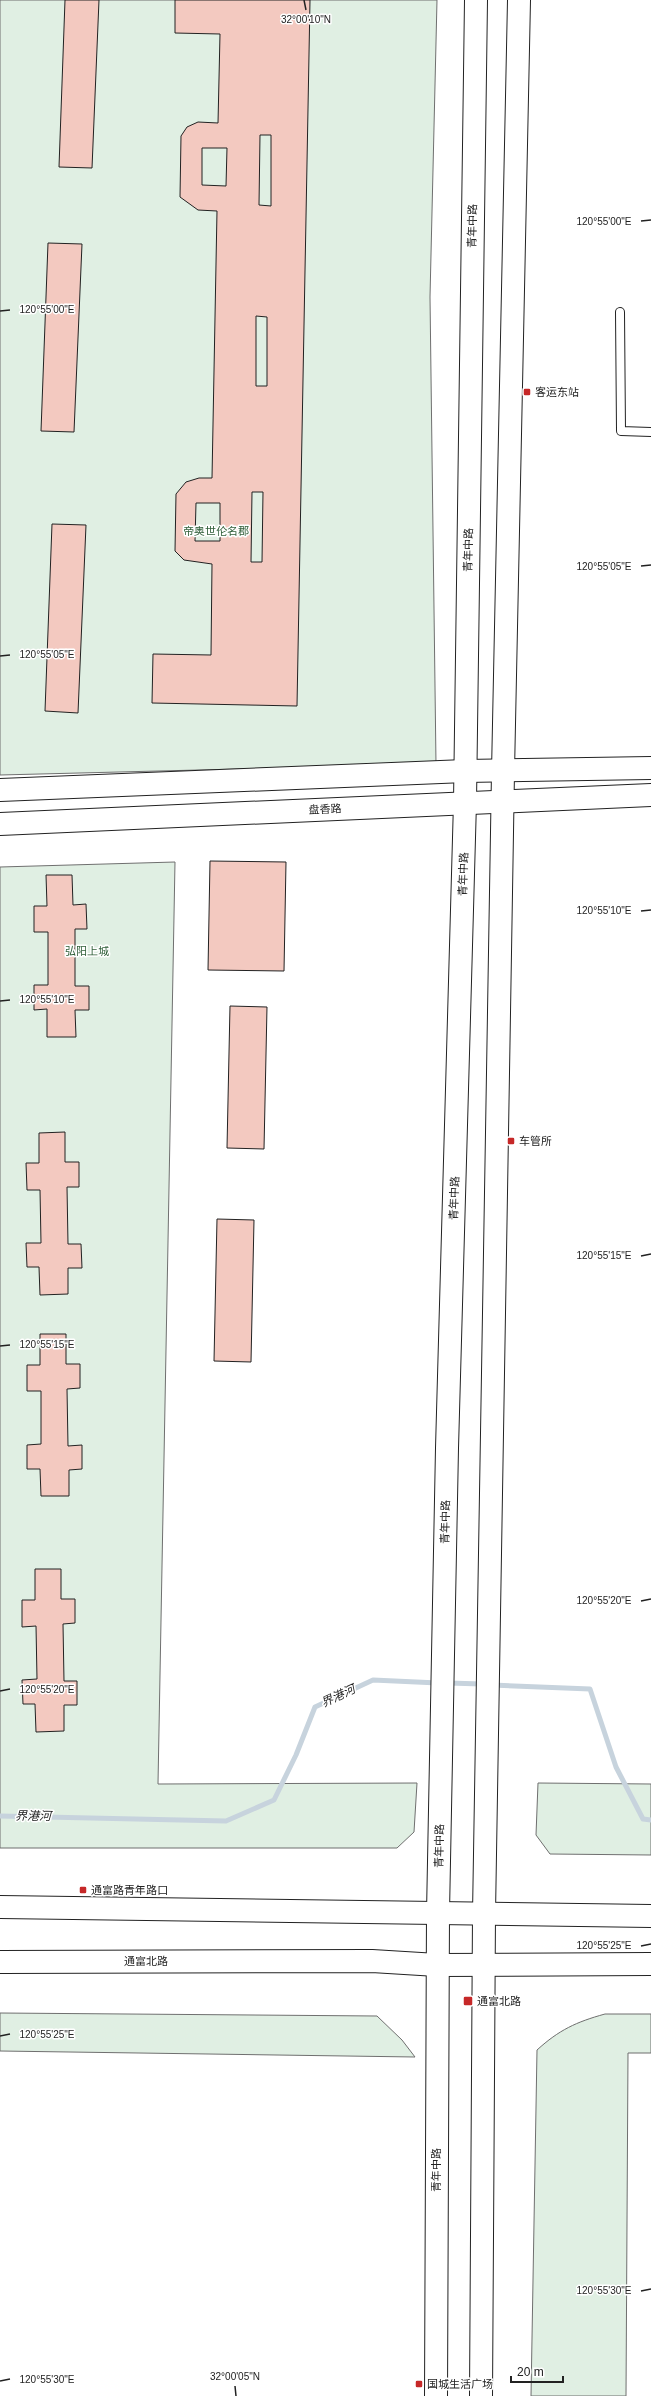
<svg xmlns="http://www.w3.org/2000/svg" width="651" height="2396" font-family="Arial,'Noto Sans SC',sans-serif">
  <rect width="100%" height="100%" fill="#fff"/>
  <g fill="#e0efe3" stroke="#6f6f6f">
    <path d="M0,0H437L430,297L436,764L0,775Z"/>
    <path d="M175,862L158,1784L417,1783L414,1832L397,1848H0V867Z"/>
    <path d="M538,1783L651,1784V1855L550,1854L536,1835Z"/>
    <path d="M0,2013L377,2016L402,2040L415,2057L0,2051Z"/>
    <path d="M605,2014H651V2053H628L626,2396H531L537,2050C559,2030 576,2022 605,2014Z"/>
  </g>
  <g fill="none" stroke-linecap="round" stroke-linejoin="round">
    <g stroke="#c7d3dd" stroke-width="5">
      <path d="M448,1683L482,1684"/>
      <path d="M492,1685L590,1689L616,1767L643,1819L651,1820"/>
      <path d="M0,1816L226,1821L274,1800L296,1755L315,1707L373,1680L438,1683"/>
    </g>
  </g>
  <g fill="#f3c9c0" stroke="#222" fill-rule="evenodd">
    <path d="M65,0H99L92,168L59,167Z"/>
    <path d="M175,0H310L297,706L152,703L153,654L211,655L212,564L184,560L175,551L176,494L186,482L199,478H212L217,211L198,210L180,197L181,136L187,127L198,122L218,123L220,34L175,33ZM260,135H271V206L259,205ZM202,148H227L226,186L202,185ZM256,316L267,317V386H256ZM252,492H263L262,562H251ZM196,503H220V541H195Z"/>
    <path d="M48,243L82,244L74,432L41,431Z"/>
    <path d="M52,524L86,525L78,713L45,711Z"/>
    <path d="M210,861L286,862L284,971L208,970Z"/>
    <path d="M46,875H72L73,905L86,904L87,929H75V986H89V1010H75L76,1037H47V1009L34,1010V985H48V932H34V906H47Z"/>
    <path d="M230,1006L267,1007L264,1149L227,1148Z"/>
    <path d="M65,1132V1162H79V1187H67L68,1244H81L82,1268H68V1294L40,1295L39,1267H27L26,1243H41L40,1190H27L26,1163H39V1133Z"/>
    <path d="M217,1219L254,1220L251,1362L214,1361Z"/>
    <path d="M40,1334H66V1364H80V1388L67,1389L68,1446L82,1445V1469L69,1470V1496H41L40,1469H27V1445L41,1444V1391H27V1365H40Z"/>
    <path d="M35,1569H61V1599H75V1623L63,1624L64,1681H77V1705H64V1731L36,1732L35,1704H23L22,1680L37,1679L36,1626L22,1627V1600H35Z"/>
  </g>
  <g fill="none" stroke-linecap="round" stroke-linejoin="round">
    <g stroke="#222" stroke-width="10">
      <path id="lane" d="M620,312L621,431L651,432"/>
    </g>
    <g stroke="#222" stroke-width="24">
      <g id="secondary">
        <path d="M0,790L465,771L651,768"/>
        <path d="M0,824L651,795"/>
      </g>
    </g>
    <g stroke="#222" stroke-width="24">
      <g id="primary">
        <path d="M0,1907L651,1916"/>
        <path d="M0,1962L372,1961L437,1965L651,1964"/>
        <path d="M436,2396L438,1913L447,1448L465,802L476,0"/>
        <path d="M481,2396L484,1914L503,772L519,0"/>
      </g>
    </g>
    <use href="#lane" stroke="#fff" stroke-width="8"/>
    <use href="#secondary" stroke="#fff" stroke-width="22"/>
    <use href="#primary" stroke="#fff" stroke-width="22"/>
  </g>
  <path fill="none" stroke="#222" stroke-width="1.5" d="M304,0L306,10M641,221L651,220M0,311L10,310M641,566L651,565M0,656L10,655M641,911L651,910M0,1001L10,1000M641,1256L651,1254M0,1346L10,1345M641,1601L651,1599M0,1691L10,1689M641,1946L651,1944M0,2036L10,2034M641,2291L651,2289M0,2381L10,2379M235,2386L236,2396"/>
  <g fill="#c62828" stroke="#fff" stroke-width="1.5">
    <rect x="523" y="388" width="8" height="8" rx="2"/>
    <rect x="507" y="1137" width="8" height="8" rx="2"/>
    <rect x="79" y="1886" width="8" height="8" rx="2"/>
    <rect x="463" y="1996" width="10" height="10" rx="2"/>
    <rect x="415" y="2380" width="8" height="8" rx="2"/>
  </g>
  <g text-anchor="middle" stroke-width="3" stroke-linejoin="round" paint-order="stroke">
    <g font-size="11" fill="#222" stroke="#fff">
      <text transform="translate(472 226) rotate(-89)" y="4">青年中路</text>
      <text transform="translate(468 550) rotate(-89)" y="4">青年中路</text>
      <text transform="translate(325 809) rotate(-3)" y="4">盘香路</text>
      <text transform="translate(463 874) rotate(-88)" y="4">青年中路</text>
      <text transform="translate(454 1198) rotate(-88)" y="4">青年中路</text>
      <text transform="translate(445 1522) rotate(-89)" y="4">青年中路</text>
      <text transform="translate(439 1846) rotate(-89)" y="4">青年中路</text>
      <text x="146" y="1965">通富北路</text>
      <text transform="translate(436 2170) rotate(-90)" y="4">青年中路</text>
    </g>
    <g font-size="11" fill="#222" stroke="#fff" text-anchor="start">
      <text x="535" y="396">客运东站</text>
      <text x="519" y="1145">车管所</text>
      <text x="91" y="1894">通富路青年路口</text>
      <text x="477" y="2005">通富北路</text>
      <text x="427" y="2388">国城生活广场</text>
    </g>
    <g font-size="11" fill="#2f5e38" stroke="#fff">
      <text x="216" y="535">帝奥世伦名郡</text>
      <text x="87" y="955">弘阳上城</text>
    </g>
    <g font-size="12" font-style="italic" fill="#222" stroke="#fff">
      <text transform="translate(338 1696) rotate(-25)" y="4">界港河</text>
      <text transform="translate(33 1816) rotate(1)" y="4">界港河</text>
    </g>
  </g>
  <g font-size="10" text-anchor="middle" fill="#222" stroke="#fff" stroke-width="3" stroke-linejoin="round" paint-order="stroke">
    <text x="306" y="23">32°00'10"N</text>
    <text x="604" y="225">120°55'00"E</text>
    <text x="47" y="313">120°55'00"E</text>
    <text x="604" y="570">120°55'05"E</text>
    <text x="47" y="658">120°55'05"E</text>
    <text x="604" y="914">120°55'10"E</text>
    <text x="47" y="1003">120°55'10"E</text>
    <text x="604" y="1259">120°55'15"E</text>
    <text x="47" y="1348">120°55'15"E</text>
    <text x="604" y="1604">120°55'20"E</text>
    <text x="47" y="1693">120°55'20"E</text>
    <text x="604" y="1949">120°55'25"E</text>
    <text x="47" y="2038">120°55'25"E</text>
    <text x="604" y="2294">120°55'30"E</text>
    <text x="235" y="2380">32°00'05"N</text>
    <text x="47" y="2383">120°55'30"E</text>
  </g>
  <path d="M511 2376v6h52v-6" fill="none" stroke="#222222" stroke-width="2"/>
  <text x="517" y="2376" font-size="12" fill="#222222" stroke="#ffffff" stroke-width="3" paint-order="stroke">20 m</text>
</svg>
